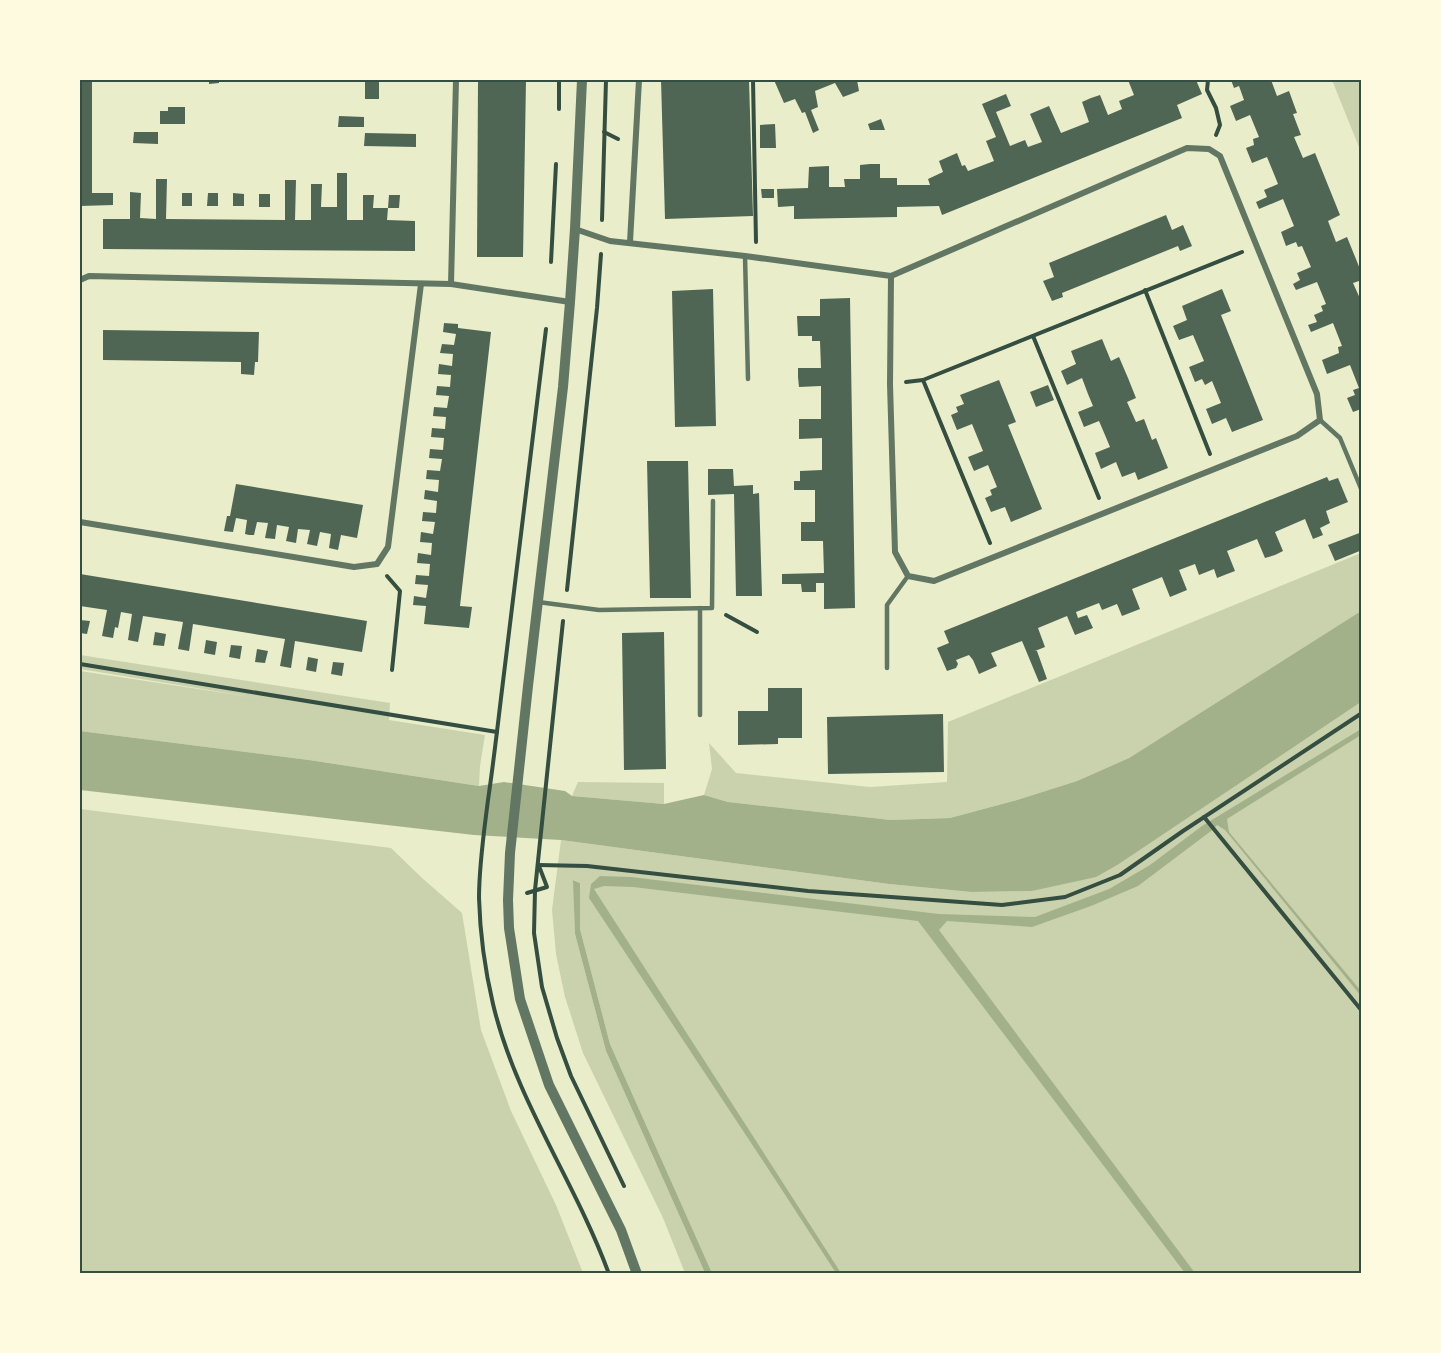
<svg xmlns="http://www.w3.org/2000/svg" width="1441" height="1353" font-family="'Zilla Slab',serif">
  <rect width="100%" height="100%" fill="#e9edc9"/>
  <g fill="#cad2ad">
    <path d="M1332,80H1361V152Z"/>
    <path d="M1361,553V611L1129,758L1077,781L1017,800L950,818L891,820L728,802L704,795L712,769L709,743L736,773L870,787L947,782L948,722Z"/>
    <path d="M80,655L390,703L389,720L485,735L480,766L479,786L309,760L80,731V671L258,698L80,669Z"/>
    <path d="M1361,702V1273H712L610,1044L580,929V883L574,880L575,934L606,1051L705,1273H685L663,1218L583,1053L565,997L556,954L552,910L561,840L889,884L971,892L1032,891L1119,864Z"/>
    <path d="M578,782L664,783V804L572,796Z"/>
    <path d="M80,809L391,848L421,877L462,913L481,1030L511,1111L556,1205L583,1273H80Z"/>
  </g>
  <g fill="#a3b18a">
    <path d="M1361,611V702L1119,864L1096,877L1032,891L971,892L889,884L561,840L474,835L80,790V731L309,760L479,786L504,782L565,791L572,796L664,804L704,795L728,802L891,820L950,818L1017,800L1077,781L1129,758Z"/>
    <path d="M1361,729V735L1227,819L1229,832L1361,991V996L1225,830L1217,825L1211,831L1138,886L1091,906L1032,927L947,921L939,930L1195,1273H1185L918,921L633,887L604,886L594,889L841,1273H836L767,1167L589,898L591,884L600,876L631,877L939,914L1035,917L1109,889L1150,865L1202,826Z"/>
    <path d="M573,880L580,883V929L610,1044L712,1273H705L606,1051L575,934Z"/>
  </g>
  <g fill="#4f6655">
    <path d="M80,80H92V193H113V205L80,206Z"/>
    <path d="M209,80H219V83L209,84Z"/>
    <rect x="365" y="80" width="14" height="19"/>
    <path d="M478,80H526L523,257H477Z"/>
    <path d="M661,80H749L753,216L665,219Z"/>
    <path d="M774,80H857L859,91L843,97L835,83L815,91L818,107L811,110L819,130L813,133L805,112L802,113L795,99L784,103Z"/>
    <path d="M1128,80H1196L1202,94L1177,105L1182,118L942,215L939,206L897,207V217L794,219V206L778,207L777,189L808,188L809,167L829,166V187H845L844,179H860V165L870,164H880V178H897V185H930L928,179L943,172L939,161L957,153L962,166L965,165L968,171L994,161L986,141L996,137L982,104L1006,94L1011,106L996,112L1010,146L1025,140L1028,147L1042,142L1030,114L1049,106L1061,133L1089,122L1082,102L1091,98L1100,95L1108,115L1122,109L1119,101L1134,95Z"/>
    <path d="M1231,80H1271L1277,96L1289,91L1297,113L1293,114L1301,135L1294,137L1303,158L1315,153L1340,215L1328,221L1336,242L1347,237L1362,274V280L1353,283L1362,303L1361,409L1353,412L1347,398L1355,395L1353,390L1359,388L1350,365L1327,374L1322,360L1339,353L1338,347L1342,346L1333,323L1311,332L1308,325L1317,322L1314,315L1323,311L1321,306L1326,304L1317,282L1296,290L1293,284L1300,280L1297,273L1311,267L1302,246L1298,247L1296,242L1286,246L1281,232L1294,226L1283,199L1259,209L1256,202L1267,197L1264,190L1278,184L1267,157L1252,163L1246,148L1254,145L1253,139L1259,137L1250,115L1236,121L1230,106L1244,100L1239,86L1234,88Z"/>
    <path d="M168,107H185V124H160V111H168Z"/>
    <path d="M339,116L364,117V127H338Z"/>
    <path d="M881,119L885,130H870L868,124Z"/>
    <path d="M775,124L776,148H760V125Z"/>
    <path d="M134,132H158V144L133,143Z"/>
    <path d="M365,133L416,134V147L364,146Z"/>
    <path d="M337,173H347V220H363V195H374L373,208H388L387,220L415,221V251L103,249V219H130V192L141,193L140,218L156,219V179H167L166,219L285,220V180H296L295,220H311V184H322L321,207H337Z"/>
    <path d="M761,189H774V198H762Z"/>
    <rect x="182" y="193" width="10" height="13"/>
    <path d="M208,193H218V206H207Z"/>
    <path d="M233,193L244,194V206H233Z"/>
    <rect x="259" y="194" width="11" height="13"/>
    <path d="M389,195H400L399,208H388Z"/>
    <path d="M1166,215L1172,230L1183,225L1192,246L1180,251L1178,246L1062,293L1063,297L1052,301L1043,281L1054,277L1049,263Z"/>
    <path d="M713,289L716,426L675,427L672,291Z"/>
    <path d="M1222,289L1231,311L1221,315L1263,420L1232,432L1226,418L1212,424L1206,409L1221,403L1212,381L1205,385L1202,379L1195,382L1189,367L1204,361L1193,335L1179,340L1173,326L1187,320L1182,306Z"/>
    <path d="M850,298L855,608L824,609V583H816V592H802L801,584H782V574L824,573L823,541H801V522H815V490H794V481H800V471L822,470V438L799,439V419H821V386L799,387L798,377V368H821L820,341H812V336H798L797,316H820V299Z"/>
    <path d="M444,323L458,324V328L491,332L460,606L472,607L469,628L424,624L426,606L413,605L414,596L426,598L428,585L415,584L416,575L429,576L430,564L417,563L418,553L431,555L432,543L420,542L421,532L433,534L435,522L422,521L423,512L436,513L437,501L424,499L425,490L438,492L439,480L426,479L427,470L440,471L442,459L429,458L430,449L443,450L444,438L431,437L432,428L445,429L446,417L433,416L434,407L447,408L449,396L436,395L437,386L450,387L451,375L438,374L439,364L452,366L453,354L440,353L442,344L454,345L456,334L443,332Z"/>
    <path d="M103,330L259,332L258,362H255L254,375L241,374V362L103,360Z"/>
    <path d="M1102,339L1111,361L1119,357L1128,378L1136,398L1127,402L1136,422L1144,419L1152,440L1156,438L1168,468L1138,480L1135,472L1122,477L1116,462L1101,469L1095,453L1110,447L1105,435L1099,421L1084,427L1078,412L1093,406L1088,394L1082,378L1067,385L1061,371L1076,364L1071,351Z"/>
    <path d="M999,380L1016,422L1008,425L1042,509L1011,522L1005,507L991,512L985,498L992,495L990,490L997,487L988,465L974,471L968,457L983,451L972,424L957,430L951,415L958,412L956,407L964,404L960,395Z"/>
    <path d="M1048,385L1054,400L1036,407L1030,392Z"/>
    <path d="M647,461H688L691,598H650Z"/>
    <path d="M708,469H733L734,486L753,485V494L759,493L762,596H736L734,494L708,495Z"/>
    <path d="M1327,477L1329,481L1338,478L1348,502L1326,511L1330,523L1320,528L1323,535L1313,539L1305,519L1275,532L1283,551L1275,555L1265,558L1257,539L1227,551L1235,571L1227,574L1217,578L1214,569L1199,575L1195,564L1179,570L1187,590L1170,597L1162,577L1132,589L1140,609L1122,616L1117,604L1102,610L1099,603L1076,612L1078,618L1087,615L1093,628L1075,635L1067,616L1038,628L1045,647L1035,651H1037L1047,679L1039,682L1022,641L991,653L997,666L979,674L973,660L969,655L956,660L958,664L956,668L947,671L937,648L949,643L944,631Z"/>
    <path d="M236,484L363,505L357,538L341,535L338,550L329,548L331,534L320,532L317,546L307,544L310,530L298,529L296,543L286,541L289,527L277,525L275,539L265,538L268,523L257,522L254,535H249L245,534L247,520L236,518L233,532L224,531L227,516H230Z"/>
    <path d="M1362,532V550L1335,561L1328,545Z"/>
    <path d="M80,574L367,621L362,652L295,641L291,668L280,666L285,639L193,624L189,651L178,649L183,622L143,616L138,642L128,640L132,614L121,612L118,628L115,627L113,638L102,636L107,610L80,606Z"/>
    <path d="M80,620L90,621L87,634L80,633Z"/>
    <path d="M155,632L166,634L164,646L153,645Z"/>
    <path d="M664,632L666,769L624,770L622,633Z"/>
    <path d="M206,640L217,642L215,655L204,653Z"/>
    <path d="M231,645L242,646L240,659L229,657Z"/>
    <path d="M257,649L268,651L265,663L255,662Z"/>
    <path d="M308,657L318,659L316,672L306,670Z"/>
    <path d="M333,662L344,663L342,676L331,674Z"/>
    <path d="M768,688H802V738H778V744L738,745V711H768Z"/>
    <path d="M943,714L944,772L828,774L827,717Z"/>
  </g>
  <g fill="none" stroke-linecap="round" stroke-linejoin="round">
    <g stroke="#344e41" stroke-width="4">
      <path d="M753,80L756,242"/>
      <path d="M1208,80L1207,90L1216,108L1220,125L1216,135"/>
      <path d="M559,109V80"/>
      <path d="M604,132L618,139"/>
      <path d="M602,220L606,80"/>
      <path d="M551,262L556,164"/>
      <path d="M1145,290L1210,454"/>
      <path d="M546,329C530,452 515,575 501,698C497,732 493,766 488,800C484,832 479,865 479,898C480,933 485,970 493,1004C516,1101 575,1181 609,1274"/>
      <path d="M1033,336L1099,498"/>
      <path d="M906,382L923,380"/>
      <path d="M990,543L923,380L1242,252"/>
      <path d="M387,576L400,591L392,670"/>
      <path d="M567,590L597,308L601,254"/>
      <path d="M726,615L757,632"/>
      <path d="M563,621L535,890L534,933L542,987L557,1038L571,1076L624,1186"/>
      <path d="M80,664L497,732"/>
      <path d="M1204,817L1362,1011"/>
      <path d="M538,865L587,866L808,891L1002,905L1065,897L1120,875L1183,831L1362,713"/>
      <path d="M527,893L547,887L539,866"/>
    </g>
    <g stroke="#617663" stroke-width="4.5">
      <path d="M745,256L748,379"/>
      <path d="M1320,420L1340,438L1362,491"/>
      <path d="M538,602L599,610L712,608L713,501"/>
      <path d="M700,608V715"/>
      <path d="M887,668V605L908,576"/>
    </g>
    <g stroke="#617663" stroke-width="6">
      <path d="M575,229L610,241L745,256L891,276L1187,148L1209,149L1220,156L1317,394L1320,420L1297,436L934,581L908,576L895,552L890,384L891,276"/>
      <path d="M630,242L639,80"/>
      <path d="M80,280L89,276L451,284L570,302"/>
      <path d="M451,284L456,80"/>
      <path d="M80,522L354,567L377,564L388,547L421,284"/>
    </g>
    <path stroke="#617663" stroke-width="10" d="M582,80L575,229L570,302L563,387L528,686L510,853L508,900L509,928L520,999L549,1085L621,1230L637,1274"/>
  </g>
  <rect width="1441" height="1353" fill="none" stroke="#fefae0" stroke-width="162"/>
  <rect x="81" y="81" width="1279" height="1191" fill="none" stroke="#344e41" stroke-width="2"/>
</svg>
